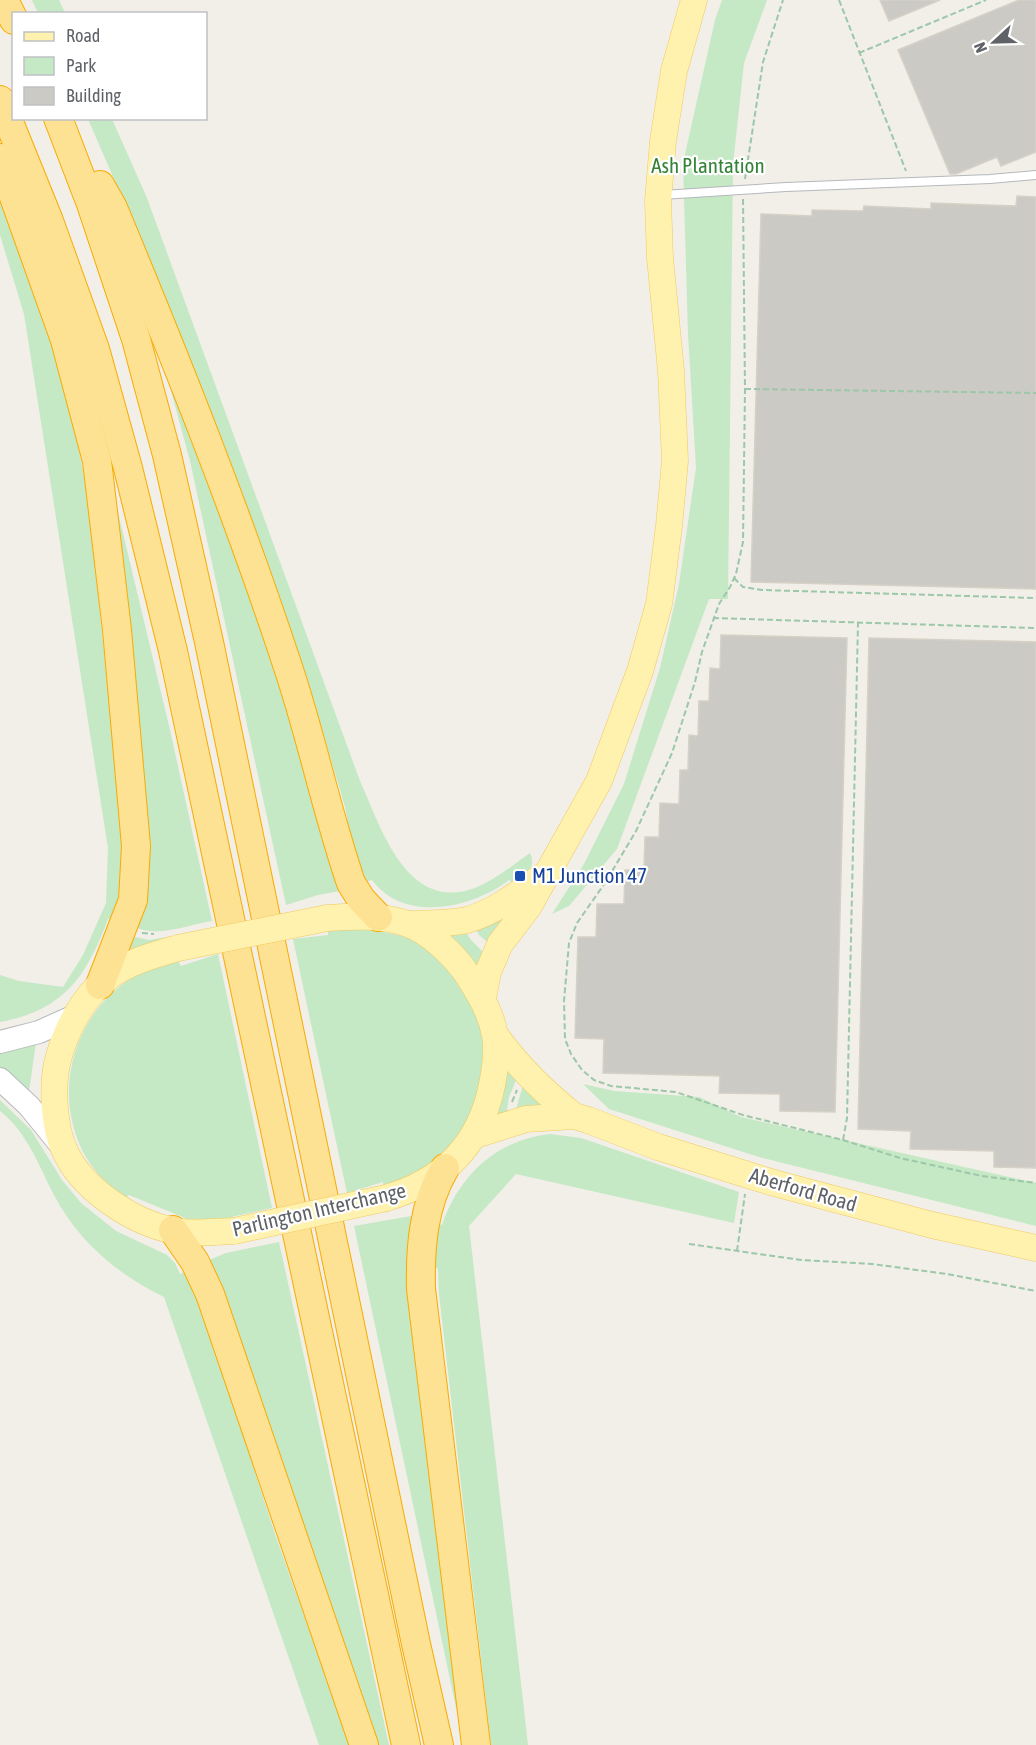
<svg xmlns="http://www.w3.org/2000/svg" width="1036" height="1745" font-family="'Asap Condensed',sans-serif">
  <rect width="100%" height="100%" fill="#f1efe8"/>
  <g fill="#c5e8c5">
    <path d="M32,0H59L65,13H38Z"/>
    <path d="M722,0H767L744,63L733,164L728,599H709L617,849L569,906L552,914L584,864L624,784L660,668L679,584L696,468L688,334L683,163L715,20Z"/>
    <path d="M88,119H112L147,198L360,781C381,827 406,913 475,888C495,880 513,865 530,853C537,867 525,878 516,887L509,880C471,909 404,923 372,880L362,883L354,858L345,807L311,692L245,507L117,186Z"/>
    <path d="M0,192L32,283L58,363L76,435L88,496L124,846L118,921L108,919C87,976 63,1011 0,1022V975L19,981L63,987L83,955L106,903L108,848L24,314L0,235Z"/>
    <path d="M163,361L223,513L346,890L318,895L286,905L190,461Z"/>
    <path d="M93,408L170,730L212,921C187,925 158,938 135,927Z"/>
    <path d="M514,907L492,946L479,935L475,927Z"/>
    <path d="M362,927L406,937L426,948L452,971L480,1020L486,1054L471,1120L435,1164L384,1188L383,1182L347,1193L293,939L328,935V929Z"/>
    <path d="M465,931L471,940L487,956L480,971L447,934Z"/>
    <path d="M131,936L149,940L174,936V939L126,956Z"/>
    <path d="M218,954L272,1208L231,1217L232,1220L187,1222L185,1218L129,1195L124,1199C110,1187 97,1175 87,1159C50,1096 72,1013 135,976C148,968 163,965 178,961L181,966Z"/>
    <path d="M36,1042L29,1092L0,1071V1048Z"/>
    <path d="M510,1070L517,1078L509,1097L506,1117L495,1118L502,1100L507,1071Z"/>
    <path d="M583,1084L614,1091L699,1097L741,1117L1036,1183V1226L759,1157L609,1109Z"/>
    <path d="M523,1085L556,1109L516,1115L517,1106Z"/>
    <path d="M0,1100L31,1130L62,1180L81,1203L116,1231L167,1255L175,1263L180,1274L189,1270L276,1537L350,1745H319L164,1297C118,1275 78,1241 54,1195C39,1166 27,1132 0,1111Z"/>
    <path d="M550,1134L581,1138L739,1192L734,1223L516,1174L469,1226L528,1745H491L439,1294L438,1269L432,1264L435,1224L442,1225C459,1176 496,1140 550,1134Z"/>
    <path d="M417,1215L464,1745L354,1226Z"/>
    <path d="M279,1242L389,1745H374L204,1262L226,1253Z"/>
  </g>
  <g fill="#cccac5" stroke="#d6d1c6" stroke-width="1.5">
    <path d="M880,0H940L889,21Z"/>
    <path d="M1019,0H1036V152L1001,166L997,157L956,174H950L898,50Z"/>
    <path d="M1017,196L1036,197V589L751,582L761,214L812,216V210L863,211L864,206L931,209V203L1016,206Z"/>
    <path d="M721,635L847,638L835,1112L780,1111V1094L719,1093L720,1076L603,1073L604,1039L575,1038L578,937H596L597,904H624L625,870H644L645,837H659L660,803L679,804L680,770H688L689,735L698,736L699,701H709L710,668L720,669Z"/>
    <path d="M869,638L1036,642V1168L994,1167V1151L910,1149L911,1131L858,1129Z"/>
  </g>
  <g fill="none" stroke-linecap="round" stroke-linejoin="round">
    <g stroke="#b5b8bc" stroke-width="10">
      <path id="service" d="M662,195L786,187L990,179L1036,175"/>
    </g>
    <g stroke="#b6babf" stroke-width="24">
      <g id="secondary">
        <path d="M0,1042L39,1032L77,1015"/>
        <path d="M0,1079L29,1106L63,1148"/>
      </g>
    </g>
    <g stroke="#f2c960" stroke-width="27">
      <g id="primary">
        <path d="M327,918C354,916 382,915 408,924C430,932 454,955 467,974C479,993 491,1012 495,1035C498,1051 495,1070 492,1085C480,1145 444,1181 386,1198"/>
        <path d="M410,924C428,923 449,924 467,920C495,912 518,894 541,877"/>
        <path d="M178,948C154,955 127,962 107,978C82,998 64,1033 57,1064C52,1087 54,1127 64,1149C81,1189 133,1223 175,1231C194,1234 214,1232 234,1231"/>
        <path d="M483,998L488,972L500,944L529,906L599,781L640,671L659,604L669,526L675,461L671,371L660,258L658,201L663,141L674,71L694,0"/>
        <path d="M496,1036C519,1068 544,1092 574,1116"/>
        <path d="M475,1135L526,1119L574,1116L588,1120L658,1147L774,1183L932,1225L1036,1248"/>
      </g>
    </g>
    <g stroke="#f9ab00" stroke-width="30">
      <g id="motorway">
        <path d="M4,0L14,20"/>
        <path d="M0,100L49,221L95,349L128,468L173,651L406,1745"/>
        <path d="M58,118L91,204L136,339L167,455L209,642L416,1644L439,1745"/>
        <path d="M0,158L65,340L97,461L117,630L136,846L133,900L100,985"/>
        <path d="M100,185L113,208C175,357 235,507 286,661C311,734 326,810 351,883L361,899L378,917"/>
        <path d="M445,1168C423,1205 420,1248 421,1289L476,1745"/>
        <path d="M173,1230L195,1262L210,1294L364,1745"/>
      </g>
    </g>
    <g stroke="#9cc7a9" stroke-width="2" stroke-dasharray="6 3" stroke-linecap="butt">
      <path d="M839,0L906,171"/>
      <path d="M859,53L986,0"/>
      <path d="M745,179L763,62L783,0"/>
      <path d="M743,199L745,389L743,542L736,574L730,587L719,604L702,652L695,682L672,753L636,831L605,883L577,923L569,943L564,1001L565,1039L571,1054L582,1070L594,1080L611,1086L676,1092L743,1115L843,1140L900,1158L982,1176L1036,1183"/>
      <path d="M745,389L1036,393"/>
      <path d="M734,578L743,587L762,590L1036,598"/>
      <path d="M713,618L1036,628"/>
      <path d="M142,933L154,934"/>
      <path d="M512,1102L517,1090"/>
      <path d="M843,1140L847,1118L858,623"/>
      <path d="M689,1244L801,1260L872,1264L947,1274L1036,1291"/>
      <path d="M737,1251L745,1194"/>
    </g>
    <use href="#service" stroke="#fff" stroke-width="8"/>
    <use href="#secondary" stroke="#fff" stroke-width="22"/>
    <use href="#primary" stroke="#fff2af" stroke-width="26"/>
    <use href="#motorway" stroke="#fde293" stroke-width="28"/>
    <g stroke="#f2c960" stroke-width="27" stroke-linecap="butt">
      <g id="primary-bridge">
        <path d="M178,948L327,918"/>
        <path d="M234,1231L386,1198"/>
      </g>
    </g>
    <use href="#primary-bridge" stroke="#fff2af" stroke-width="26"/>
  </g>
  <rect fill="#1a4fb4" stroke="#fff" stroke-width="2" x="514" y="870" width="12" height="12" rx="3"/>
  <g text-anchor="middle" stroke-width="4.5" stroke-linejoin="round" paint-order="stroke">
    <g font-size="21" fill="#348238" stroke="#fff">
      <text x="708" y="173">Ash Plantation</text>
    </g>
    <g font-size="21" fill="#164399" stroke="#fff" text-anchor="start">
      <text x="532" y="883">M1 Junction 47</text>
    </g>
    <g font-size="21" fill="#5f6368" stroke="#fff">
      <text transform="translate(803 1190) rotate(16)" y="7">Aberford Road</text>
      <text transform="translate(319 1210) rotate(-13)" y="7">Parlington Interchange</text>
    </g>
  </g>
  <rect x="12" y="12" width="195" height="108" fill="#ffffff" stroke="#bfc1c3" stroke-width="1.5"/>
  <rect x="24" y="32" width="30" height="9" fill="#fff2af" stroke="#bfc1c3" stroke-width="1.5"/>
  <text x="66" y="42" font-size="18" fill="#5f6368">Road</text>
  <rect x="24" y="57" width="30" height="18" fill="#c5e8c5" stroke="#bfc1c3" stroke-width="1.5"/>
  <text x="66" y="72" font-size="18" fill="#5f6368">Park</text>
  <rect x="24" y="87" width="30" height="18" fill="#cccac5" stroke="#bfc1c3" stroke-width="1.5"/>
  <text x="66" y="102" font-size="18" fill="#5f6368">Building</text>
  <g transform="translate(994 42) rotate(248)" stroke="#ffffff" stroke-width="4.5" paint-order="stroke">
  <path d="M0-4.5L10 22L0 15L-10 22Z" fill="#5f6368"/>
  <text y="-9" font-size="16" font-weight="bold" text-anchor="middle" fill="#5f6368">N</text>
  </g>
</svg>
